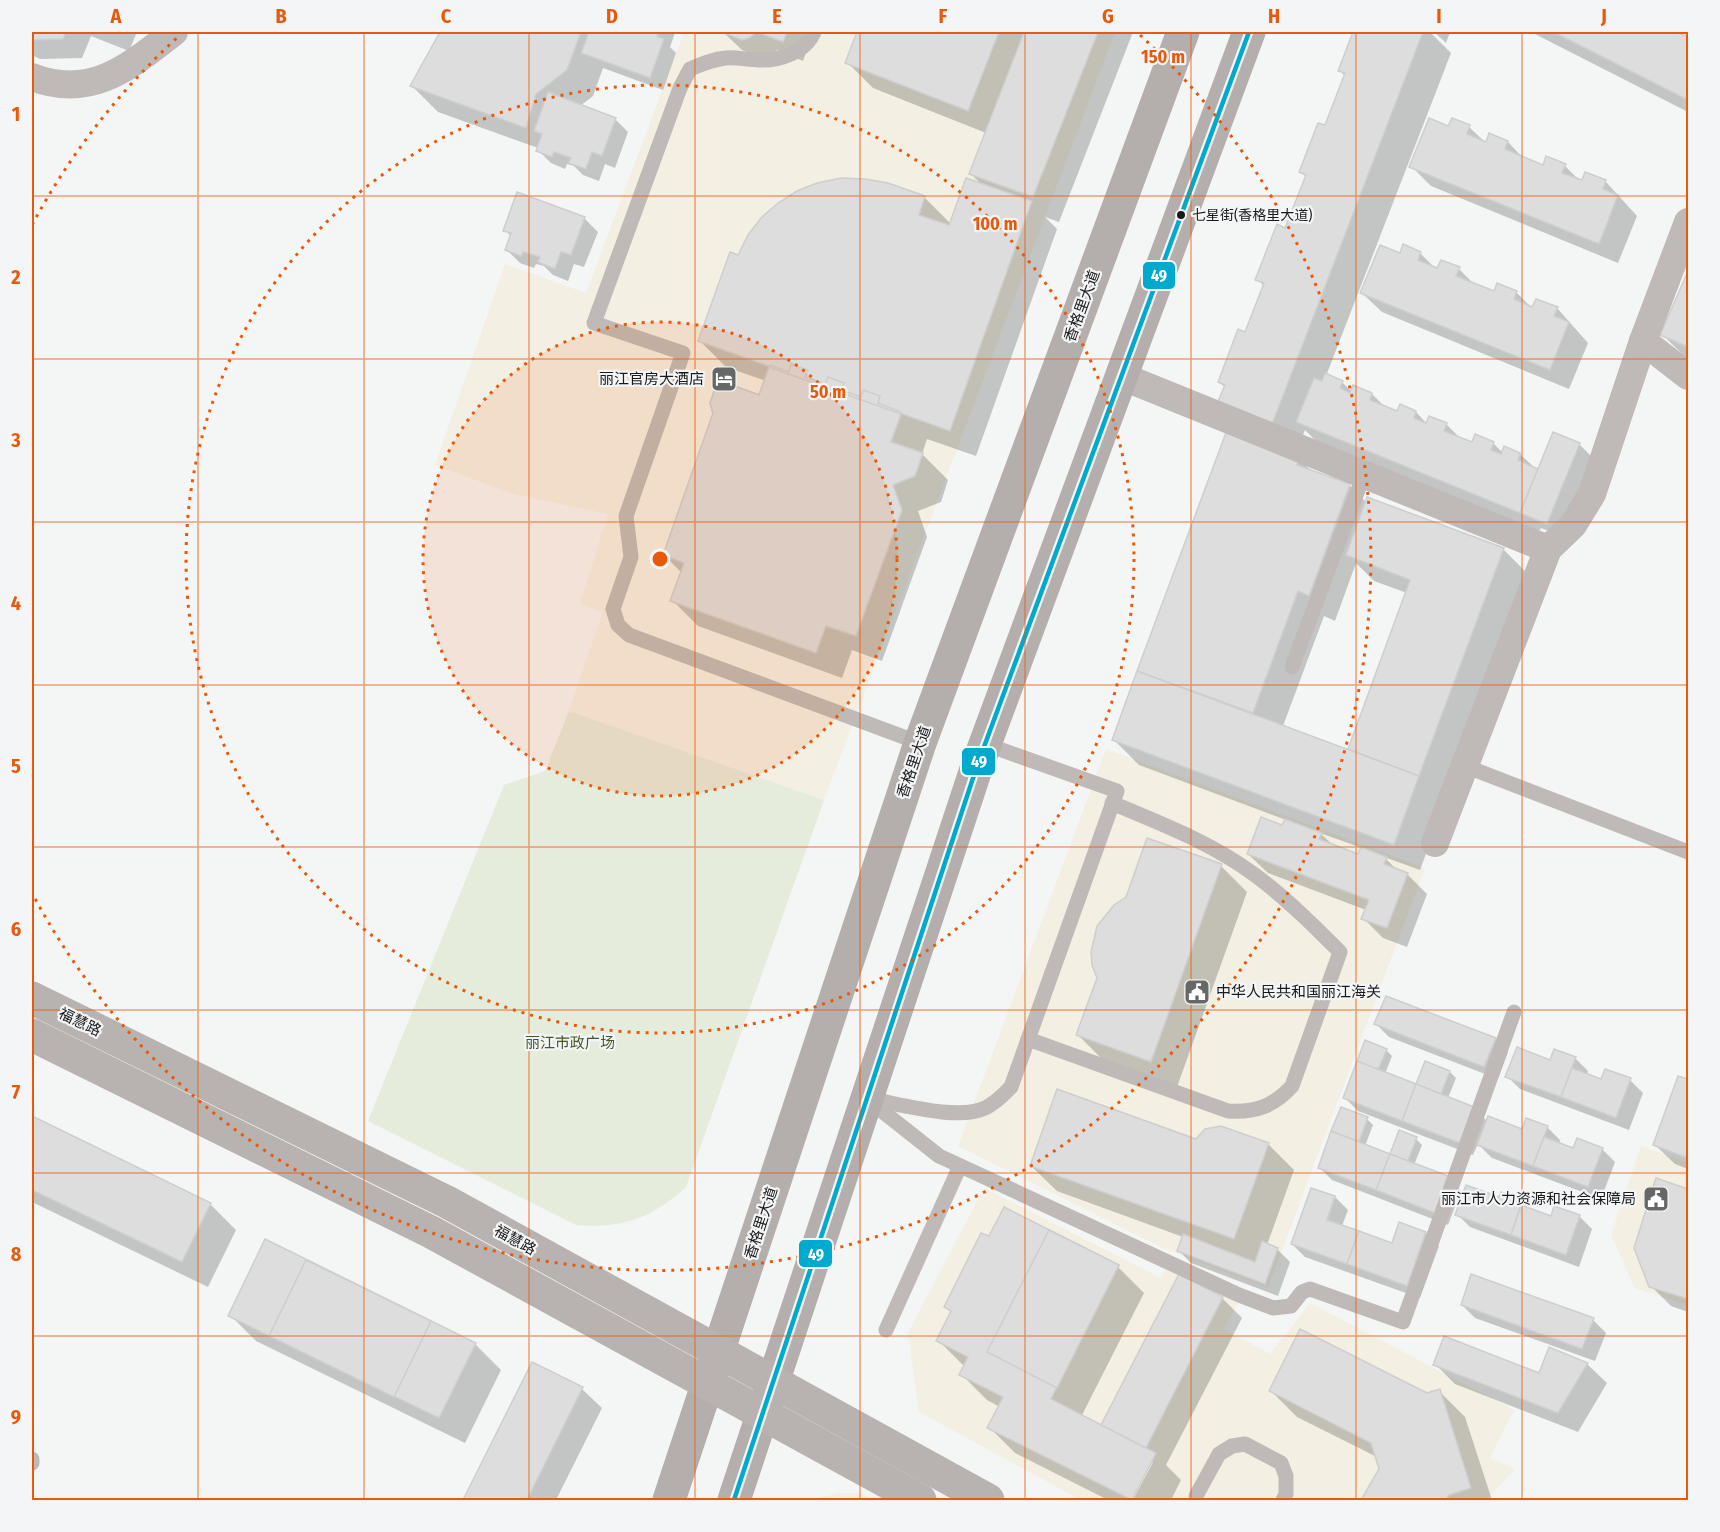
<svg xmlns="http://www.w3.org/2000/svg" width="1720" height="1532" font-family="'Fira Sans Condensed','Noto Sans SC',sans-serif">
  <rect width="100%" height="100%" fill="#f4f5f5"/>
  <g fill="#f3efe3">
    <path d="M684,32H1115L824,800L569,711L603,612L580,604L608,514L514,494L435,465L505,264L586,293Z"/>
    <path d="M1106,749L1425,868L1268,1288L1163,1248L958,1146Z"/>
    <path d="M1641,1146L1688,1163V1305L1635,1288L1611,1235Z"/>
    <path d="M984,1188L1161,1278L1167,1266L1239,1300L1224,1329L1270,1354L1310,1303L1514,1410L1490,1458L1515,1469L1487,1500H1081L919,1412L908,1333Z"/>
    <path d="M840,1493H860L874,1500H808Z"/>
  </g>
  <path fill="#e5ecdb" d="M569,711L824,800L686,1187C652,1218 622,1229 576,1225L368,1121L504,785L545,771Z"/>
  <g fill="#0003" fill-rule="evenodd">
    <path d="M32,32H137L129,51L91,36L82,58L40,59L32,55Z"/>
    <path d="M442,32H673L675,33L670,47L676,53L663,90L603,68L593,96L580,106L615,119L628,132L615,168L605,164L599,181L583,175L574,166L567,164L565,169L551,163L538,150V148L438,112L412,86Z"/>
    <path d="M723,32H814L803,61L777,50L769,58L763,59L742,50Z"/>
    <path d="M859,32H1133L1059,222L1045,217L1057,229L976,456L927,439L922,454L948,480L941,502L918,511L927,537L882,661L852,650L842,678L698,626L672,600L682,573L664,555L760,397L766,381L726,367L700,341L738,257L888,185L925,198L951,224L982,185L970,173L986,133L873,88L847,62Z"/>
    <path d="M1355,32H1430L1451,53L1326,376L1342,382L1352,392L1372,394L1386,408L1398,413L1416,412L1427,424H1446L1461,439L1472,444L1493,443L1503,453L1520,454L1537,470L1579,444L1592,457L1561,536L1541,528L1539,531L1317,442L1305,430L1297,451L1219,382L1246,334L1264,286L1257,279L1286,230L1306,177L1301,172L1326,127L1345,76L1340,71Z"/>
    <path d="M1434,32H1450L1446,43Z"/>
    <path d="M1531,32H1674L1688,39V112Z"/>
    <path d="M1469,127L1487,144L1490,135L1508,142L1524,159L1544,167L1565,166L1582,183L1586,174L1606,182L1637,216L1618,263L1431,186L1411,166L1449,128Z"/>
    <path d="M518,194L585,219L598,232L584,267L574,264L568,281L553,275L544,266L536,264L534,268L520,263L507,250L512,237L505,230Z"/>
    <path d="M1404,246L1420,253L1438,271L1459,269L1476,286L1494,293L1516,292L1533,309L1557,308L1588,343L1569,389L1382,312L1362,293L1400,255Z"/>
    <path d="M1688,274V360L1662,334Z"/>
    <path d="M1228,432L1299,458L1312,472L1350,486L1367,503L1503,549L1529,575L1420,870L1384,857L1398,871L1407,874L1427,894L1407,947L1383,938L1363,918L1366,910L1268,873L1248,854L1283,827L1286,820L1139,765L1113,739ZM1356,563L1374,581L1407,593L1349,751L1283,726L1324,616L1335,621ZM1320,833L1362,848L1359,856L1334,846Z"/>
    <path d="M1221,866L1247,892L1177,1087L1104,1061L1078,1035L1099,978L1098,926L1106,915L1127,898Z"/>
    <path d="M1376,1024L1495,1039L1508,1052L1498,1079L1389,1037Z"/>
    <path d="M1386,1050L1392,1056L1385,1074L1422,1088L1426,1063L1450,1072L1456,1078L1448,1098L1473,1108L1488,1122L1523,1131L1547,1127L1560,1140L1559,1144L1574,1150L1602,1149L1615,1162L1601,1199L1492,1158L1478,1144L1473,1155L1358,1111L1345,1098Z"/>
    <path d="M1575,1058L1588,1071L1587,1075L1602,1081L1630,1080L1643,1093L1629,1130L1520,1089L1507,1076Z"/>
    <path d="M1679,1077L1688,1081V1169L1675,1164L1655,1145Z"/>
    <path d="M32,1118L210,1204L236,1230L208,1287L32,1202Z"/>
    <path d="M1367,1119L1373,1125L1365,1146L1391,1156L1416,1139L1422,1145L1414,1165L1448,1178L1461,1191L1448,1225L1332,1180L1319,1167Z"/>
    <path d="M1196,1140L1268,1144L1294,1170L1267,1245L1277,1249L1290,1262L1278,1296L1191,1263L1178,1250L1183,1237L1057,1191L1031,1166Z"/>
    <path d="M1657,1180L1688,1190V1312L1671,1306L1651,1286Z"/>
    <path d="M1312,1190L1335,1197L1348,1210L1342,1226L1393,1245L1426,1233L1439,1246L1420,1298L1305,1257L1292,1244Z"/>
    <path d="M1522,1201L1532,1211L1551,1218L1579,1216L1592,1229L1579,1267L1470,1227L1457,1214Z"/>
    <path d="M1118,1267L1144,1293L1081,1417L1102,1427L1222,1298L1242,1318L1166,1465L1181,1480L1171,1500H1133L1153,1462H1150L1130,1500H1108L1015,1453L989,1427L1000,1407L987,1400L961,1374L965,1367L938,1340L952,1313L945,1307Z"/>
    <path d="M1462,1305L1593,1320L1606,1333L1595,1361L1475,1318Z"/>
    <path d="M230,1315L475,1344L501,1370L465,1443L256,1341Z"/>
    <path d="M533,1364L582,1389L602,1408L556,1500H465Z"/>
    <path d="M1435,1364L1540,1375L1587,1364L1607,1383L1578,1432L1455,1384Z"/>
    <path d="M1271,1391L1427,1395L1439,1391L1465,1417L1492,1500H1363L1381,1469L1377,1457L1297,1417Z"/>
  </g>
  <g fill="#ddd" stroke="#cfcece" stroke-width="1.5">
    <path d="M32,32H66L63,39L32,40Z"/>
    <path d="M440,32H581L567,70L536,94L526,128L410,86Z"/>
    <path d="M589,32H659L657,36L664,39L650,78L581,53Z"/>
    <path d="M722,32H787L783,42L757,32L749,38L742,40Z"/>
    <path d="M857,32H999L968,111L845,63Z"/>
    <path d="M1024,32H1098L1033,197L969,174Z"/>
    <path d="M1353,32H1423L1271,427L1216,406L1225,385L1218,382L1238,329L1245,332L1264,283L1255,280L1277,224L1285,228L1306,175L1299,172L1318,123L1325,125L1345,73L1338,71Z"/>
    <path d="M1553,32H1677L1688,37V100Z"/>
    <path d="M548,92L616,118L602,156L592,152L586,169L568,163L571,158L554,152L552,157L536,151L542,134L534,131Z"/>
    <path d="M1429,118L1448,126L1452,118L1470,125L1467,134L1486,142L1489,133L1508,141L1505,149L1543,165L1546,156L1566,164L1562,173L1582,180L1585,172L1606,180L1603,189L1618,195L1599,244L1409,167Z"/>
    <path d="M841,178L865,179L888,183L925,196L919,215L949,225L966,178L1032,201L950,431L698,341L730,252L738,255L748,235L761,218L778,203L797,191L817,183Z"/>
    <path d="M517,192L585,217L571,255L561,252L555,269L538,262L540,257L523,252L521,256L505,250L511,233L503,231Z"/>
    <path d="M1403,244L1421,252L1418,260L1437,268L1441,260L1460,267L1456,276L1494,291L1497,283L1517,291L1514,299L1532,307L1536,299L1558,307L1554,316L1569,322L1550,370L1360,293L1380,245L1400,253Z"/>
    <path d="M1688,271V347L1660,335Z"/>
    <path d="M791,364L808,370L805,377L825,384L828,377L844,383L841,390L861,397L863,390L880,396L878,403L901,412L891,442L923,453L915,476L833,508L729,472L710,403L718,380L759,395L770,365L789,372Z"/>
    <path d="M769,367L901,414L891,442L923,453L915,476L893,485L902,510L856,636L826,626L816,653L670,601L684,563L663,555L713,413L710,403L718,380L759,395Z"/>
    <path d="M1325,373L1343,381L1340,388L1350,393L1353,385L1372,393L1370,400L1397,411L1400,404L1416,411L1414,418L1426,423L1429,416L1447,423L1444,431L1472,442L1475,434L1494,442L1491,450L1501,454L1504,446L1520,453L1518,460L1538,469L1520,513L1296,422L1314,378L1322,381Z"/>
    <path d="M1227,430L1299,457L1297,465L1350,484L1309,596L1298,591L1253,713L1137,671Z"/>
    <path d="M1553,432L1580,443L1547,524L1520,513Z"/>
    <path d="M1367,497L1504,548L1419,776L1348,749L1410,580L1346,555Z"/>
    <path d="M1137,671L1419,776L1394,845L1112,740Z"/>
    <path d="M1261,817L1282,825L1285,819L1322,833L1319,839L1358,854L1361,847L1387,857L1384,864L1408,873L1387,928L1361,919L1369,900L1247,854Z"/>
    <path d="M1147,838L1222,864L1151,1062L1076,1035L1097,978L1092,965L1091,952L1097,926L1114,905L1126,897Z"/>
    <path d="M1386,996L1496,1038L1484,1067L1374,1024Z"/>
    <path d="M1365,1040L1387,1049L1378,1070L1357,1061Z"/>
    <path d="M1517,1047L1550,1060L1554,1049L1576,1057L1561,1097L1505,1077Z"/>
    <path d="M1357,1061L1416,1084L1402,1121L1343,1098Z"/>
    <path d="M1425,1061L1450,1071L1441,1094L1416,1084Z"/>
    <path d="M1572,1068L1601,1079L1605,1069L1631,1078L1616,1118L1561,1097Z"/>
    <path d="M1678,1076L1688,1079V1158L1653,1145Z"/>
    <path d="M1416,1084L1474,1107L1460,1143L1402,1121Z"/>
    <path d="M1057,1089L1196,1139L1205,1129L1221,1126L1269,1143L1234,1239L1030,1166Z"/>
    <path d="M1341,1107L1368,1117L1359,1142L1331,1131Z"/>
    <path d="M32,1116L211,1203L182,1262L32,1190Z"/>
    <path d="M1488,1116L1522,1129L1526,1118L1548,1126L1533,1166L1477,1145Z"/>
    <path d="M1399,1130L1417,1137L1408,1161L1390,1154Z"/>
    <path d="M1331,1131L1390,1154L1376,1190L1318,1168Z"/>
    <path d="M1544,1137L1573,1148L1577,1138L1603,1148L1588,1187L1533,1166Z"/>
    <path d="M1390,1154L1448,1176L1435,1213L1376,1190Z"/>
    <path d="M1656,1178L1688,1189V1299L1649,1287L1634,1248Z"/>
    <path d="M1466,1185L1499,1197L1501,1192L1523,1200L1511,1235L1455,1215Z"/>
    <path d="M1311,1188L1335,1196L1327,1220L1359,1231L1347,1264L1291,1244Z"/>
    <path d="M1521,1205L1551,1216L1554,1206L1580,1215L1566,1255L1511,1235Z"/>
    <path d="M1004,1207L1119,1265L1051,1399L1156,1453L1132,1500L987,1428L1003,1397L959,1375L968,1357L936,1341L951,1311L944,1307L981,1233L989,1236Z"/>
    <path d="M1399,1222L1426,1232L1407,1286L1347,1264L1359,1231L1392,1243Z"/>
    <path d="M1049,1230L1119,1265L1057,1388L987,1352Z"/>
    <path d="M1183,1234L1255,1262L1262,1241L1278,1248L1265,1284L1177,1251Z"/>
    <path d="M265,1239L476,1343L439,1418L228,1316Z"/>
    <path d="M306,1260L431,1321L394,1397L269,1336Z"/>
    <path d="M1179,1274L1223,1297L1146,1448L1101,1425Z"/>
    <path d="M1471,1274L1594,1318L1582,1349L1461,1305Z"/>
    <path d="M1300,1329L1427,1393L1440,1389L1471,1488L1449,1495L1446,1500H1361L1379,1469L1371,1443L1269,1391Z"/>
    <path d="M1444,1336L1539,1373L1549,1347L1588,1363L1558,1413L1433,1365Z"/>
    <path d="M532,1362L583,1387L527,1500H463Z"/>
  </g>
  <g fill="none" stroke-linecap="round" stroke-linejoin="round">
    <g stroke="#bfbab8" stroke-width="15">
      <path d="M814,32C806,52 779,61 759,60C748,60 737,57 726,58C713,59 702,64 690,69L680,88L594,323L683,353L626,516L631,557L613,609L618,625L629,635L920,743"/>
      <path d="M1292,667L1364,474"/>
      <path d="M1465,766L1688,852"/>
      <path d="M1028,1039L1228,1111C1255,1113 1274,1106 1292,1086L1340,952C1313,925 1286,898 1255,875C1212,843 1162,824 1112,803"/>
      <path d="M867,1099L939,1156L1239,1295L1273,1308L1291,1306L1302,1292L1310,1289L1403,1322L1514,1012"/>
      <path d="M870,1099C900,1104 958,1121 985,1108C996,1103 1003,1095 1011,1087L1117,791L985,744"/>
      <path d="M886,1330L960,1166"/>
      <path d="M32,1459V1463"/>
      <path d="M1196,1500V1496L1219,1454L1232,1446L1245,1444L1281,1463L1286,1476V1494L1283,1500"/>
    </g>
    <g stroke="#bfbab8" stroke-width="28">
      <path d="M32,77C91,100 129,67 174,32"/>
      <path d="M1643,341L1688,376"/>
      <path d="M1121,376L1548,549"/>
      <path d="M1435,843L1548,549L1573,525L1592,494L1643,341L1688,222"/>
    </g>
    <g stroke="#b4afac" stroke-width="33">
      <path d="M669,1500L920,743L1183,32"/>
      <path d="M734,1500L978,763L1249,32"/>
    </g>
    <g stroke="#b8b3b0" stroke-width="33">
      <path d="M32,998L447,1202L988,1500"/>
      <path d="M32,1035L431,1232L920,1500"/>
    </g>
    <g stroke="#f3f5f6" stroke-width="9">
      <path id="bus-1" d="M734,1500L978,763L1249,32"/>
    </g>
    <use href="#bus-1" stroke="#00a9ce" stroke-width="4.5"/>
  </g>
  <path fill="none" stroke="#e8590c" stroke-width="1.5" stroke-opacity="0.55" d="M198,32V1500M364,32V1500M529,32V1500M695,32V1500M860,32V1500M1025,32V1500M1191,32V1500M1356,32V1500M1522,32V1500M32,196H1688M32,359H1688M32,522H1688M32,685H1688M32,847H1688M32,1010H1688M32,1173H1688M32,1336H1688"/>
  <circle cx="660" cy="559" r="237" fill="#e8590c" fill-opacity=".12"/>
  <g fill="none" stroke="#e8590c" stroke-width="3" stroke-dasharray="3 6">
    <circle cx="660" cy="559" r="237"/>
    <circle cx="660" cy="559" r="474"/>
    <path d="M32 225A711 711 0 0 1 180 35M1140 35A711 711 0 1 1 32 893"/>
  </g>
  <defs>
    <g id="hotel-square" transform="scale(1.35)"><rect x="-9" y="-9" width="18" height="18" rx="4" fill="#666767" stroke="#f3f5f6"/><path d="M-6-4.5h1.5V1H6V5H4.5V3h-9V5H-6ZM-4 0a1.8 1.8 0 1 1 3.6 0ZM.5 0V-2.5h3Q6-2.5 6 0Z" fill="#fff"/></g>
    <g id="civic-square" transform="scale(1.35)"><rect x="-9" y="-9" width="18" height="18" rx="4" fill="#666767" stroke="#f3f5f6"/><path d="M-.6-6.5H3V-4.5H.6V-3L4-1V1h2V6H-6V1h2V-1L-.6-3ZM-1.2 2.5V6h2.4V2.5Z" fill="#fff"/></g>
  </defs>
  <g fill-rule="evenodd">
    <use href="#hotel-square" x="724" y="379"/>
    <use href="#civic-square" x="1197" y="992"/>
    <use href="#civic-square" x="1656" y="1199"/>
  </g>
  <circle fill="#1a1a1b" stroke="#f3f5f6" stroke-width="2" cx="1181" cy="215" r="5"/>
  <g text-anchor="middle" stroke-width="4.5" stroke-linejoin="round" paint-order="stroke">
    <g font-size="14" fill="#1a1a1b" stroke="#f3f5f6" text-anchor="start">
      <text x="1192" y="220">七星街(香格里大道)</text>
    </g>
    <g font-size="15" fill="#1a1a1b" stroke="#f3f5f6">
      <text transform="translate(1082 306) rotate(-70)" y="5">香格里大道</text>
      <text transform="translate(914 762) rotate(-71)" y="5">香格里大道</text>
      <text transform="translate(80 1022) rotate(26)" y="5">福慧路</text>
      <text transform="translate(761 1223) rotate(-72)" y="5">香格里大道</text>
      <text transform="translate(515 1240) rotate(29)" y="5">福慧路</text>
    </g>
    <g font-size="15" fill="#1a1a1b" stroke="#f3f5f6" text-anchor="end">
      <text x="704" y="384">丽江官房大酒店</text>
      <text x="1216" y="997" text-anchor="start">中华人民共和国丽江海关</text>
      <text x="1636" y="1204">丽江市人力资源和社会保障局</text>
    </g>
    <g font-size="15" fill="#475826" stroke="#f3f5f6">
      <text x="570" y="1048">丽江市政广场</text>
    </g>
  </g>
  <circle cx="660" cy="559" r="9" fill="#e8590c" stroke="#f3f5f6" stroke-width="3"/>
  <g font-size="18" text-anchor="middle" font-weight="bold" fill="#e8590c" stroke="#f3f5f6" stroke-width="4.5" stroke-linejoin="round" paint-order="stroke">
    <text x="1163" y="63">150 m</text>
    <text x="995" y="230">100 m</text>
    <text x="828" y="398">50 m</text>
  </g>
  <g stroke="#f3f5f6" stroke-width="2">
    <rect x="1142" y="261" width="34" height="29" rx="6" fill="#00a9ce"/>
    <rect x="961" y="747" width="35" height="29" rx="6" fill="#00a9ce"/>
    <rect x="798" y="1239" width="35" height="29" rx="6" fill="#00a9ce"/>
  </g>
  <g font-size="16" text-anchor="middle" font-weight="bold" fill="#fff">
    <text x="1159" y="281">49</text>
    <text x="979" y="767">49</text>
    <text x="816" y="1260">49</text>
  </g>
  <rect width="1720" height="1532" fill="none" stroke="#f3f5f6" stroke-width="66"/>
  <rect x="33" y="33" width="1654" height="1466" fill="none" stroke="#e8590c" stroke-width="2"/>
  <g font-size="20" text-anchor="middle" font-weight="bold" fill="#e8590c">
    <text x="116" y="23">A</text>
    <text x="281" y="23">B</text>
    <text x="446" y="23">C</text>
    <text x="612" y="23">D</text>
    <text x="777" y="23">E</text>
    <text x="943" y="23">F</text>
    <text x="1108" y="23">G</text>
    <text x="1274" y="23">H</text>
    <text x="1439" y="23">I</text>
    <text x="1604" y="23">J</text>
    <text x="16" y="121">1</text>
    <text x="16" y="284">2</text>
    <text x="16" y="447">3</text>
    <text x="16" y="610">4</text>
    <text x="16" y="773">5</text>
    <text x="16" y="936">6</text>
    <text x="16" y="1099">7</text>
    <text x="16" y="1261">8</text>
    <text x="16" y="1424">9</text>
  </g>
</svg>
